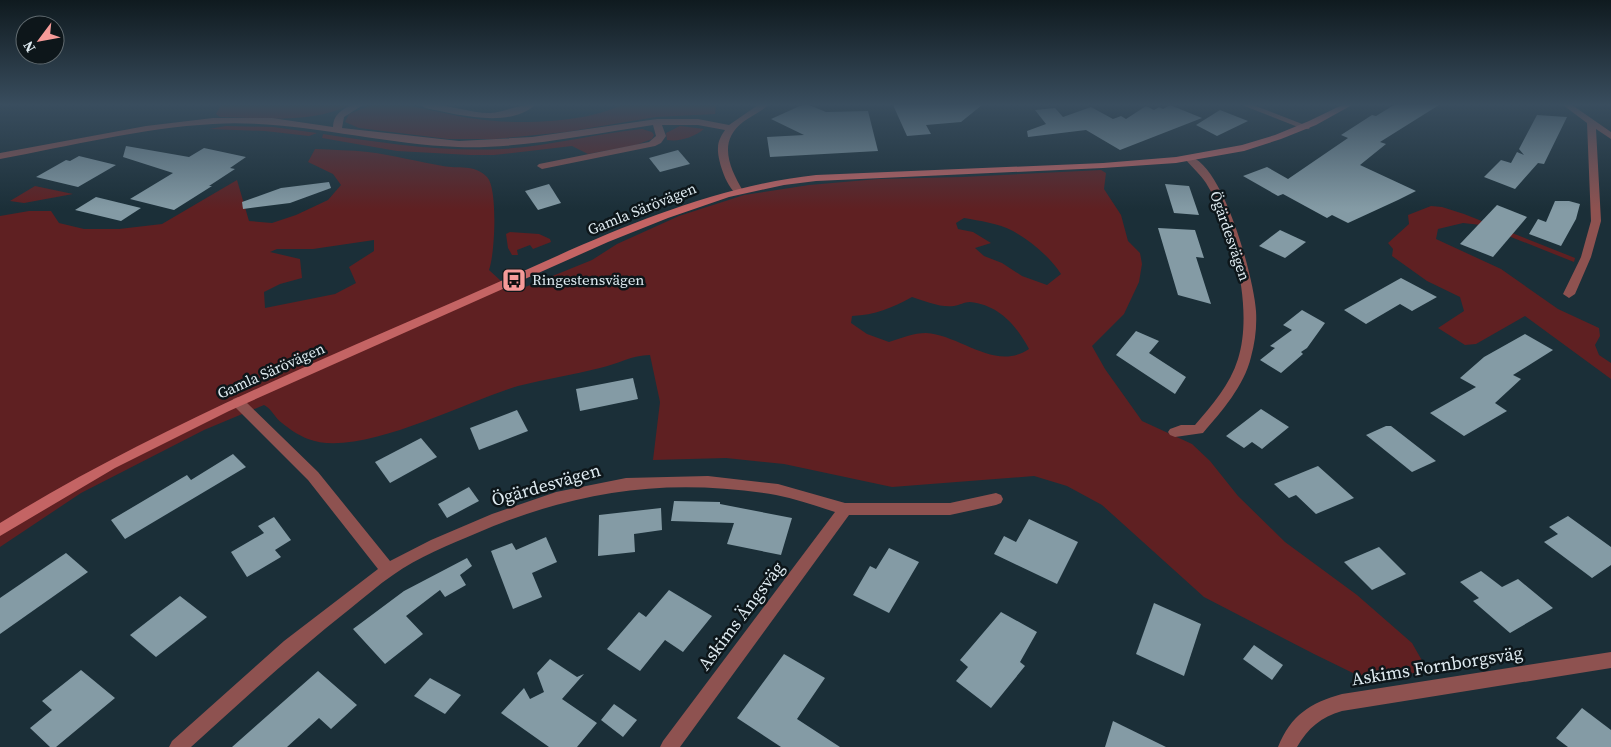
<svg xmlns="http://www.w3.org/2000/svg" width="1611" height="747" font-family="'Source Serif 4',serif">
  <rect width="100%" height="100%" fill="#1b2f38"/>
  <g fill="#5f2022" fill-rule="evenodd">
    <path d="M221,105H351C308,124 266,118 220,117L216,114Z"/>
    <path d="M371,105C381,105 391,104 401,105C427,108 452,116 477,119C517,125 586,123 621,105H716L715,114L656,117L566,132L495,139H448L359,128L345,122L349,114Z"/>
    <path d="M226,126L273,127L317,133L309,136L265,131L209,129Z"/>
    <path d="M680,126L704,129C694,137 680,142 667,140L666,133Z"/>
    <path d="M642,129L652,132L654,135L652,139L636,145L588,154L572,146L494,155H470L397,151L322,138L323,134C383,143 441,152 502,149C549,146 595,134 642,129Z"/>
    <path d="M315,149C333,150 351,150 368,152C394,155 418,162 443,166C458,169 475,164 487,177C498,188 495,254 489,270L513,292L592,260L617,244L679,216L744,195L809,185L878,179L962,177L1101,170L1106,173L1104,189L1121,215L1128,241L1140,253L1142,264L1139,282L1124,314L1092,346L1105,369L1142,421L1192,444L1210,461L1238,496L1285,542L1357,595L1412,643L1424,664L1414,673L1382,678L1357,675L1314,654L1204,597L1102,505L1067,486L1034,476L892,487L784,464L726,458L653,460L660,402L650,355C632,355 618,364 600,368C573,375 545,379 518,386C466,401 359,459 308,439C300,436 289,429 282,423C275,418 272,409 264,405L204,430L81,493L0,547V216L29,211H51L59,223L84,229H119L162,224L237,180L249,221L272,223L296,215L328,200L341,185L333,174L308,162ZM964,218C980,221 998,223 1013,231C1031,241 1050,257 1061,274L1047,285L1022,276L1002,263L984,256L975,248L991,243L973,232L958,229L956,223ZM374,240V251L349,267L356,283L335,294L265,308L264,292L280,284L302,278L300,259L270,252L277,249H313ZM912,297C925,301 941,308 954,306C960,305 964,302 970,302C999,305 1016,325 1029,349C995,372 961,335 926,333C914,333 901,338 889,342L867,334L851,323L852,316C875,315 892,308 912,297Z"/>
    <path d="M35,186L73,194L24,203L10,201Z"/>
    <path d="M1431,206L1442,207L1464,214L1575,258L1574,262L1481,225L1463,223L1438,229L1436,239L1501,269L1558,309L1599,328L1600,336L1595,345L1599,355L1611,363V379L1525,316L1476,344L1465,345L1438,328L1464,311L1460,297L1427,281L1392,256L1393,249L1388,243L1409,224L1408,215Z"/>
    <path d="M510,232L539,234L550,239L551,242L533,249L530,245L517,250L518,255H512L508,248L506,234Z"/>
  </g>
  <g fill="#849ba5">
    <path d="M802,105H809L826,112L868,111L878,151L770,157L767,137L804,135L771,119Z"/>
    <path d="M893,105H982L961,122L926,125L931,134L907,136Z"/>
    <path d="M1170,105L1202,118L1120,150L1086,130L1028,137L1027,131L1046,124L1035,110L1055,108L1063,117L1091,107L1113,119L1121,116L1126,119L1146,106L1154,110L1159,107L1163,109Z"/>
    <path d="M1394,105H1439L1380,142L1386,144L1360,165L1416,191L1398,200L1348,223L1332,215L1327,218L1283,194L1278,196L1243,176L1267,167L1288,179L1348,138L1341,135L1372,115L1376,116Z"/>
    <path d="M1220,110L1248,121L1217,136L1196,125Z"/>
    <path d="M1537,115L1567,117L1544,164L1538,163L1515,189L1484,177L1501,160L1511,163L1517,152L1524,155L1519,149Z"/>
    <path d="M126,146L189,157L204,148L246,157L230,168L235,169L209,186H212L174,210L130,199L173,173L123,157Z"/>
    <path d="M678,150L690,164L660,172L649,158Z"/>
    <path d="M79,156L116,165L78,187L36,177L66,160L70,161Z"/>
    <path d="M329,182L331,188L290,203L243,209L242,202L281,188Z"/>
    <path d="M549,184L561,203L538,210L525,191Z"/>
    <path d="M1165,184L1189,186L1199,215L1174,213Z"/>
    <path d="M96,197L141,208L121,221L75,210Z"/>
    <path d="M1555,201H1569L1580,204L1576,219L1561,246L1529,234L1538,219L1546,222Z"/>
    <path d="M1497,205L1527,217L1493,257L1460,244Z"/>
    <path d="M1158,228L1195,230L1204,258L1196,257L1211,304L1178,295Z"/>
    <path d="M1280,230L1306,242L1285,258L1259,246Z"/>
    <path d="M1401,278L1437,297L1412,311L1400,304L1366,324L1344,310Z"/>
    <path d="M1302,310L1325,323L1307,348L1301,352L1303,354L1281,373L1260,360L1275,348L1270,346L1292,330L1283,325Z"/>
    <path d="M1136,331L1159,341L1149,353L1186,377L1175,394L1116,355Z"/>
    <path d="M1525,334L1553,350L1513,375L1521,379L1495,403L1507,411L1464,436L1430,413L1476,387L1460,378L1484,357Z"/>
    <path d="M633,378L638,399L580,411L576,389Z"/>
    <path d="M1261,409L1289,427L1262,449L1252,442L1244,448L1226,436Z"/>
    <path d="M517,410L528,431L479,450L470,428Z"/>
    <path d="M1386,426H1391L1436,461L1412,472L1366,435Z"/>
    <path d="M421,438L437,457L390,483L375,462Z"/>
    <path d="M233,454L246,467L125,539L111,520L187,475L191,480Z"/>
    <path d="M1318,466L1354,498L1316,514L1296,495L1289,498L1274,484Z"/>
    <path d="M469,487L479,501L447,518L438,504Z"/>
    <path d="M674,501L720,502V504L792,518L781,555L727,544L734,523L671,521Z"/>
    <path d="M661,508L662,530L634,534L635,552L598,556L599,515Z"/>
    <path d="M1568,516L1611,547V565L1592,578L1544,542L1558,534L1549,527Z"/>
    <path d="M274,517L291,540L275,550L281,557L247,577L231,552L264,533L258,526Z"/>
    <path d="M1029,519L1078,542L1057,584L994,554L1004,536L1016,542Z"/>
    <path d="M546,537L557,562L532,573L542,597L513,609L491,551L512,543L516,550Z"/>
    <path d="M1379,547L1406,574L1372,590L1344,562Z"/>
    <path d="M889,548L919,562L889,613L853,595L870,566L876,569Z"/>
    <path d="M66,553L88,572L0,634V598Z"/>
    <path d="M467,558L472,566L460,575L466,585L445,597L440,590L406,616L423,634L385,664L353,629L404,591Z"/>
    <path d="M1481,571L1502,587L1518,579L1553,608L1510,633L1473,601L1479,598L1460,582Z"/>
    <path d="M669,590L712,616L683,652L665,640L640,671L607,649L639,612L646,617Z"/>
    <path d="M180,596L207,617L156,657L130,635Z"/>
    <path d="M1154,603L1201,624L1184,676L1136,654Z"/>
    <path d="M1001,612L1037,632L1020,662L1025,666L991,708L956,681L968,667L960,660Z"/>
    <path d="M1254,645L1283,665L1272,680L1243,659Z"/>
    <path d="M784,654L825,678L797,719L840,747H781L737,718Z"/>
    <path d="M550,659L577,677L584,674L562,699L597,723L577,747H549L501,713L524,688L530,699L544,692L537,673Z"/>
    <path d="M81,670L115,698L56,747H50L30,728L52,710L42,701Z"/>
    <path d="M318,671L357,705L331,729L319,718L287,747H232Z"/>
    <path d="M430,678L461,695L445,714L414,696Z"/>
    <path d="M614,704L637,720L623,737L601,720Z"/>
    <path d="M1582,708L1611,730V747H1568L1556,738Z"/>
    <path d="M1113,721L1166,747H1105Z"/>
  </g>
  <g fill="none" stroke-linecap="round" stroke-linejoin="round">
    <g fill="#8e5250" fill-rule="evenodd">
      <path d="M352,105H363L344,117L342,128L459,141L532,137L657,119H698L729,125L758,105H768C761,112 751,116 743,122C717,142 730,168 743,191L738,194C727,190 717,159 718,148C718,141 721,136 725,130L698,125H662L666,136L661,143L655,146L542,169L537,166L539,164L649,142L656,136L653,125C591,134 521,149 458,147C376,144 295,119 213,124C142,128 70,146 0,159V153L146,126L213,118H272L333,127C333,115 342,109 352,105Z"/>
      <path d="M421,105C444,102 467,113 490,113C506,112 520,103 535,105C508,129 456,114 425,108Z"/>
      <path d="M1242,105H1253L1310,127L1309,129H1303Z"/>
      <path d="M1563,105H1572L1611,132V139L1596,129L1601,221L1591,257L1575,294L1569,298L1563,294L1581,257L1591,221L1587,123Z"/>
      <path d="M1191,157C1224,167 1254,279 1256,311C1257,327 1255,342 1251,357C1244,386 1222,411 1203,433L1175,437L1170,435L1168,432L1170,429L1181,425H1195C1212,405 1230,385 1238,359C1254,309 1233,227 1206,183C1200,174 1193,168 1186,160Z"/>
      <path d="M238,397L243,399L318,472L390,561L431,540L492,514L556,492L626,478L708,476L778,484L845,503H950L996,493L1001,495L1003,499L1001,503L996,505L950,515H849L680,747H660L663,741L835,512C816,506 796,499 776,495C669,477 577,490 477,533C449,545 418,557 393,575C378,585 365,597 351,608C295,652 244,699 191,747H169L172,741L284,641L378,569L308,480L233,405L232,402L233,399Z"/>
      <path d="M1611,652V668L1342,711C1321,717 1308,728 1297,747H1278C1291,715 1310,703 1342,694Z"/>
    </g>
    <path fill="#c46464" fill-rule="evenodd" d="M1342,105H1352L1316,125L1281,139L1244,151L1176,163L1103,168L816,181L784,185L729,197L668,218L608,242L229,411L115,468L0,536V523C146,433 302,368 458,300C574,250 689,189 816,175L1103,163L1176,157L1242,145L1275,135L1309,121Z"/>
  </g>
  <linearGradient id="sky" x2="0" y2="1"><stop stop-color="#0f1a1f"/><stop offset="0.5" stop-color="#394d5e"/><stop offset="1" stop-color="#394d5e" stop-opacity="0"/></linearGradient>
  <rect width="1611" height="209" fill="url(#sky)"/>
  <defs>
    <g id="bus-square" transform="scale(1.25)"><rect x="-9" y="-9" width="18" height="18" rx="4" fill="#f59b99" stroke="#0d161a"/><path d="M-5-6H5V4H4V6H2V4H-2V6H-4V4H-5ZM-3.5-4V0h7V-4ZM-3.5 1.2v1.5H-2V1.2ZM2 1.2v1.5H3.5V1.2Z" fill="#111"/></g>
  </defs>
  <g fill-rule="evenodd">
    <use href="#bus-square" x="514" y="280"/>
  </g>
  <g text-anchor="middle" stroke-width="5" stroke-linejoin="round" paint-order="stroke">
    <g font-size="15" fill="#deeaf0" stroke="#0d161a">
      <text transform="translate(642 209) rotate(-22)" y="5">Gamla Särövägen</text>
      <text transform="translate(1230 236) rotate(71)" y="5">Ögärdesvägen</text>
      <text transform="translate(271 371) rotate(-24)" y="5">Gamla Särövägen</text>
    </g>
    <g font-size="15" fill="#deeaf0" stroke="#0d161a" text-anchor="start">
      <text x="532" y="285">Ringestensvägen</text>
    </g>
    <g font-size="18" fill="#deeaf0" stroke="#0d161a">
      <text transform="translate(546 485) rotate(-16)" y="6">Ögärdesvägen</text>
      <text transform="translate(741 616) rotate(-53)" y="6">Askims Ängsväg</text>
      <text transform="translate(1437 666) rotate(-9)" y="6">Askims Fornborgsväg</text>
    </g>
  </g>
  <g transform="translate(40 40) rotate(238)"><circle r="24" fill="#0d161a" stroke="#616b70"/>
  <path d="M0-4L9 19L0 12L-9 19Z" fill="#f59b99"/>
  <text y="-8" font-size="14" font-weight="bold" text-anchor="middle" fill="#deeaf0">N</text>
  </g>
</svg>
